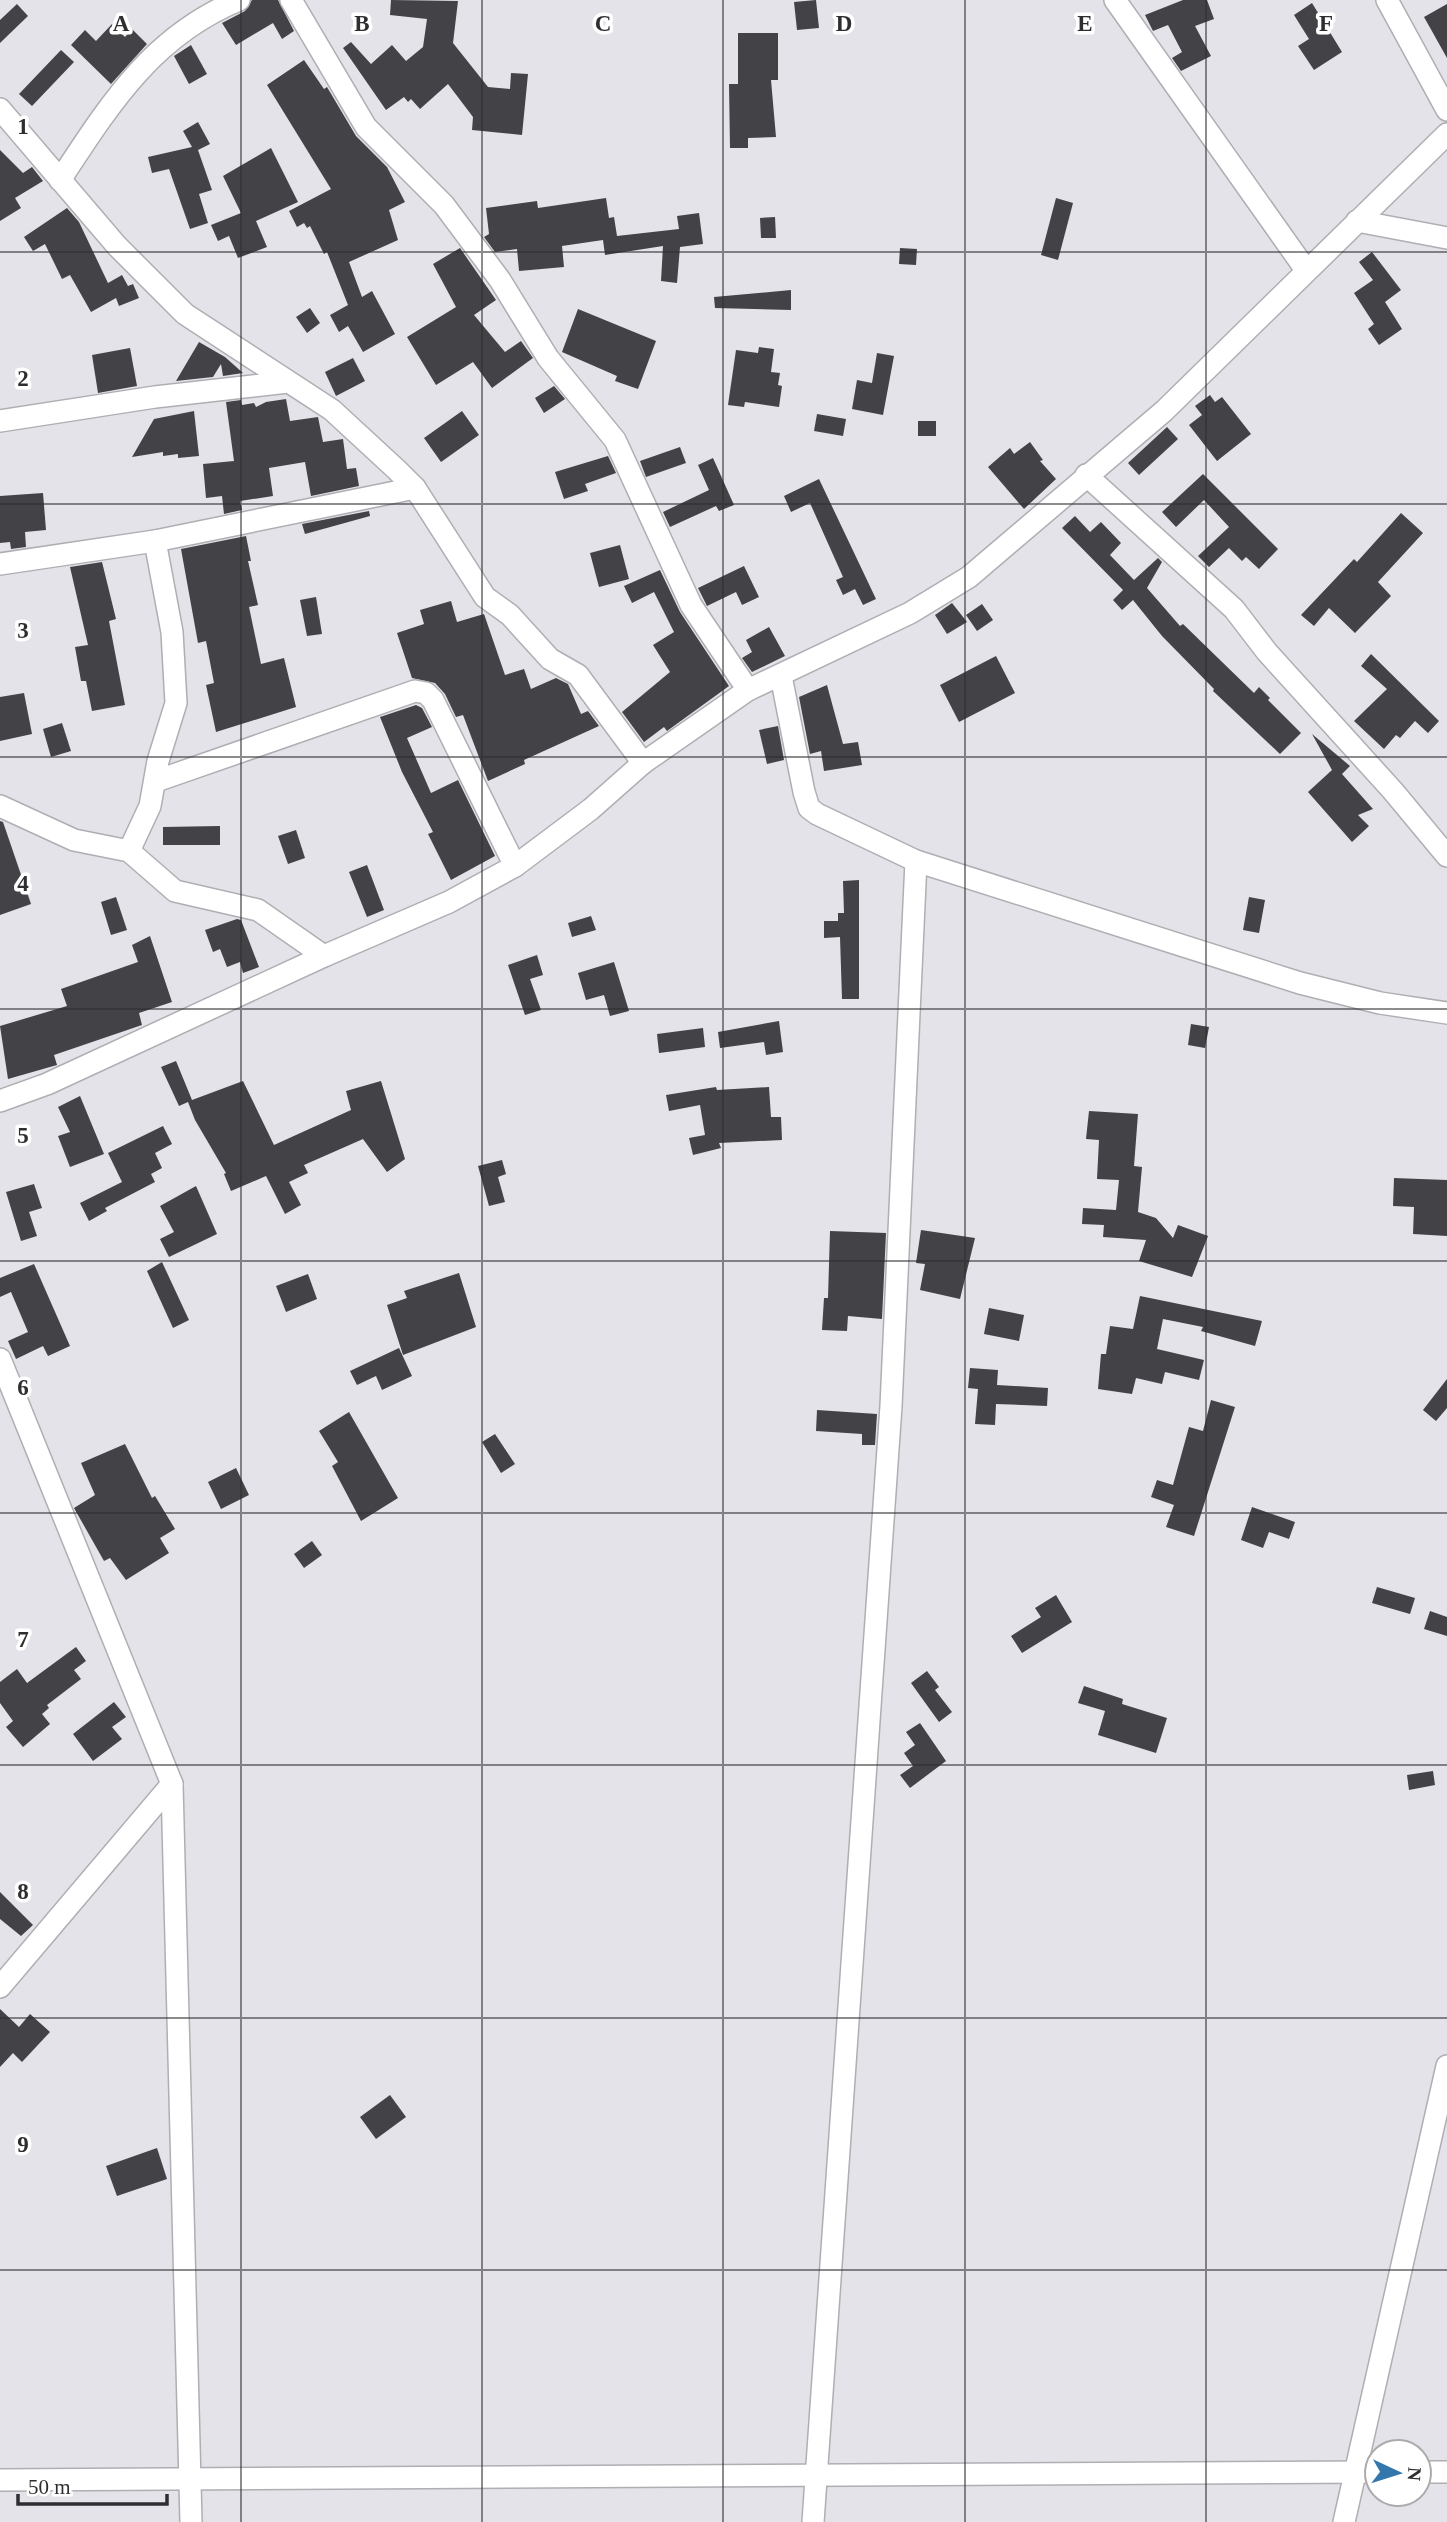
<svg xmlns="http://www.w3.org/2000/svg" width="1447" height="2522" font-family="'Times New Roman',serif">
  <rect width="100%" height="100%" fill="#e4e3e9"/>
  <g fill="#434246">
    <path d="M252,0H278L294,31L282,39L273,23L236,45L222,23L245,11Z"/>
    <path d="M391,0L458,1L453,43L488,87L510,89L511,73L528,74L522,135L472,130L473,117L448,84L420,109L411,99L408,102L404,97L386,110L343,48L351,42L371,64L392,45L406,61L423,47L427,19L390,15Z"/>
    <path d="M816,0L819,28L797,30L794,2Z"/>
    <path d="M1183,0H1207L1214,19L1195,26L1211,56L1181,71L1172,58L1182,52L1168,25L1153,31L1145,15Z"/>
    <path d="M1312,3L1342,52L1314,70L1298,46L1309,39L1294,15Z"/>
    <path d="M17,4L28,16L0,43V20Z"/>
    <path d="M1447,4V58L1424,17Z"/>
    <path d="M112,24L125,37L132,29L147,44L111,84L71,45L85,30L96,41Z"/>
    <path d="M738,33H778V80H771L776,137L748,138V148H730L729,84H738Z"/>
    <path d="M191,45L207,74L189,84L174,56Z"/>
    <path d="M61,50L74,62L32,106L19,94Z"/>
    <path d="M304,60L324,89L327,87L356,136L387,167L405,202L389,210L398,240L349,262L362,297L372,291L395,334L363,352L348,326L339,332L330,315L348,305L327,252L324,254L310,226L307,228L304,223L297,227L289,211L331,189L267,85Z"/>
    <path d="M198,122L210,144L198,150L212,190L199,194L208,223L190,229L169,169L152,173L148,157L192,147L183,131Z"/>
    <path d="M271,148L298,202L256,221L267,247L238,258L229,236L218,241L211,225L241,213L223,176Z"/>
    <path d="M0,150L23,173L32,167L43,181L15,198L21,208L0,221Z"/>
    <path d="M606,198L609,218L614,217L617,236L679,229L677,216L699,213L703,244L680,247L677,283L661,281L663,246L605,255L603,240L562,246L564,267L519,271L517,249L495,252L484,237L489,234L486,208L537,201L538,208Z"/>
    <path d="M1056,198L1073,203L1058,260L1041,255Z"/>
    <path d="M67,208L79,222L108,283L122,275L128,286L133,284L139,298L119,306L116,298L91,312L70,275L62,279L45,244L33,251L24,237Z"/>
    <path d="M775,217L776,238H761L760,218Z"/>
    <path d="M460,248L496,300L474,315L505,352L521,341L533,358L492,388L473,362L436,385L407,337L456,307L433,264Z"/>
    <path d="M900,248L917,249L916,265L899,264Z"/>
    <path d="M1372,252L1401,290L1385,302L1402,329L1379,345L1368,329L1374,324L1354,293L1373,280L1359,262Z"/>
    <path d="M791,290V310L715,308L714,297Z"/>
    <path d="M310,308L320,323L307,333L296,317Z"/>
    <path d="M578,309L656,341L638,389L615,381L617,376L562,352Z"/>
    <path d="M199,342L225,357L243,373L223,376L221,364L213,377L176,381Z"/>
    <path d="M759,347L774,349L771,372L780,373L778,385L782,386L779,407L745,402L744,407L728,405L736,350L758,353Z"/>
    <path d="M130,348L137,386L98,393L92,355Z"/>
    <path d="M877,353L894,356L883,415L852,409L857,380L872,383Z"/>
    <path d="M353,358L365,381L336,396L325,372Z"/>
    <path d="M554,386L565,399L544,413L535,398Z"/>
    <path d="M1210,395L1215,402L1222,397L1251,434L1217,461L1189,425L1202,415L1195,406Z"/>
    <path d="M286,399L290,421L318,417L323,442L343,439L347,469L356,468L359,486L311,496L305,462L269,468L273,496L240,501L242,510L224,514L222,496L206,498L203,464L234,461L226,402L241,400L242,405L254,403L256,407L266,402Z"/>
    <path d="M194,411L199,456L178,458V454L163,456V452L132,457L154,419Z"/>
    <path d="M462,411L479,435L441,462L424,438Z"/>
    <path d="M817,414L846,419L843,436L814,431Z"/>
    <rect x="918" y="421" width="18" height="15"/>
    <path d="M1167,427L1178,439L1139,475L1128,463Z"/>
    <path d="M1030,442L1043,460L1040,461L1056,479L1024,509L988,467L1010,448L1014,454Z"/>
    <path d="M680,447L686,463L646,477L640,461Z"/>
    <path d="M608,456L616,473L585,484L588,491L564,499L555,472Z"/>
    <path d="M713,458L734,505L719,511L716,506L670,527L663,512L709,490L698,465Z"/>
    <path d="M1203,474L1278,549L1259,569L1246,557L1242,561L1229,548L1209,567L1198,556L1229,527L1204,500L1176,527L1162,512Z"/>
    <path d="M819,479L876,599L863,605L855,589L843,595L836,580L843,577L810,503L791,512L784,496Z"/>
    <path d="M43,493L46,530L25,532L26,547L11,549L10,542L0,543V496Z"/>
    <path d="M369,511L370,516L305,534L302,524Z"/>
    <path d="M1401,513L1423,533L1378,582L1391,596L1355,633L1329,608L1314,626L1301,615L1354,559L1357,562Z"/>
    <path d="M1075,516L1090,532L1101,522L1121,543L1110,555L1134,580L1158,558L1162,562L1147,588L1180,626L1183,624L1254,693L1259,687L1270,698L1268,700L1301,733L1280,754L1213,691L1214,689L1162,636L1133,600L1122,610L1113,600L1123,590L1062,528Z"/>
    <path d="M246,536L251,561H248L258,605L249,607L261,664L284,658L296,707L216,732L206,685L214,683L206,641L198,643L181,549Z"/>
    <path d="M620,545L629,579L599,587L590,553Z"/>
    <path d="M102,562L116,619L109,621L125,705L92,711L86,681H81L75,647L88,645L70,567Z"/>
    <path d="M744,566L759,597L742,605L736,592L707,606L698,588Z"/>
    <path d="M660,570L680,612L729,686L667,731L664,727L644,742L622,712L670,672L653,645L674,632L654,592L632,603L624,586Z"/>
    <path d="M316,597L322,634L307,636L300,600Z"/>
    <path d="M451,601L457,622L484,614L505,675L524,669L531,689L556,678L568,684L581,714L588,711L599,726L524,760L525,764L488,781L463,715L456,717L445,694L435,683L412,678L397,633L424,624L420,610Z"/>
    <path d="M952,603L967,622L947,634L935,615Z"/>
    <path d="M982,604L993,620L977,631L966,615Z"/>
    <path d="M769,627L785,656L752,672L742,658L752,652L746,640Z"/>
    <path d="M1371,654L1439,721L1428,733L1415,721L1400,738L1396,735L1384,749L1354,721L1387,689L1361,666Z"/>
    <path d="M996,656L1015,693L959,722L940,685Z"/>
    <path d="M827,685L843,744L858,742L862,765L824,771L821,751L810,754L799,697Z"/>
    <path d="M24,693L32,734L0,741V697Z"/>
    <path d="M416,705L422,708L432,727L407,738L431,793L458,780L495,856L451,880L428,834L433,832L402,772L380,717Z"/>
    <path d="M62,723L71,751L51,757L43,729Z"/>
    <path d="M778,726L784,760L767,764L759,730Z"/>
    <path d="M1312,734L1350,766L1342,774L1373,809L1358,815L1369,826L1352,842L1308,792L1332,770Z"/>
    <path d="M0,821L3,822L31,904L0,915Z"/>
    <path d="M220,826V845H163V827Z"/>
    <path d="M296,830L305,858L288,864L278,836Z"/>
    <path d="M367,865L384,910L367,917L349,872Z"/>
    <path d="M859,880V999H842L840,937L824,938V921H838V913H844L843,881Z"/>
    <path d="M116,897L127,930L111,935L101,902Z"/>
    <path d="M1249,897L1265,900L1259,933L1243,930Z"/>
    <path d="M591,916L596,930L572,937L568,923Z"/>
    <path d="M237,919L241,920L259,967L243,973L240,962L227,967L220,949L213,952L205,930Z"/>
    <path d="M150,936L172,1002L139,1013L142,1025L54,1055L57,1065L8,1079L0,1026L67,1006L61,989L138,962L132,945Z"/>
    <path d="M537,955L543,975L530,979L541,1010L525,1015L508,965Z"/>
    <path d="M614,962L629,1011L610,1016L604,995L586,1000L578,973Z"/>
    <path d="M779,1021L783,1052L766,1055L764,1042L720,1048L718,1032Z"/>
    <path d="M1191,1024L1209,1027L1205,1048L1188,1045Z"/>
    <path d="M703,1028L705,1047L659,1053L657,1034Z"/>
    <path d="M176,1061L192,1100L243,1081L274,1145L351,1110L346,1091L381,1081L405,1159L387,1172L363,1139L304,1165L308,1173L289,1182L301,1205L285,1214L266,1176L231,1191L224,1174L226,1173L195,1120L188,1102L179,1106L161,1067Z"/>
    <path d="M716,1087L717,1090L769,1087L771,1117H781L782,1140L719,1143L721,1148L693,1155L689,1138L705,1135L700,1105L669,1111L666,1095Z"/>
    <path d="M80,1096L104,1154L70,1167L58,1136L70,1132L58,1107Z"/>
    <path d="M1089,1111L1138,1114L1134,1166L1142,1167L1138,1212L1156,1218L1173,1238L1178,1225L1208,1236L1192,1277L1139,1261L1146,1240L1103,1237L1104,1225L1082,1224L1083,1208L1116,1210L1119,1180L1097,1179L1099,1140L1086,1139Z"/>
    <path d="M163,1126L172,1144L155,1153L162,1168L151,1174L155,1182L105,1208L107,1211L89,1221L80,1203L122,1182L108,1153Z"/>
    <path d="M502,1160L506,1174L498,1177L505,1202L489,1206L478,1166Z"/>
    <path d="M1394,1178L1447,1180V1236L1413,1234L1414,1207L1393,1206Z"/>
    <path d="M34,1184L42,1208L29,1212L37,1236L21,1241L6,1192Z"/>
    <path d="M196,1186L217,1234L169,1257L160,1239L174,1232L160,1206Z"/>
    <path d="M921,1230L975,1238L960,1299L920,1290L925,1264L916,1263Z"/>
    <path d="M830,1231L886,1233L882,1319L848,1316L847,1331L822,1330L824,1298H828Z"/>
    <path d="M162,1262L189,1320L173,1328L147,1271Z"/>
    <path d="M34,1264L70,1346L48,1356L43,1346L16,1359L8,1341L28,1332L11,1292L0,1297V1278Z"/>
    <path d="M459,1273L476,1327L403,1355L387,1305L407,1298L404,1291Z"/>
    <path d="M308,1274L317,1299L286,1312L276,1286Z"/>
    <path d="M1140,1296L1262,1321L1255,1346L1201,1331L1203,1327L1163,1319L1157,1349L1204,1360L1199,1380L1165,1372L1162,1384L1136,1378L1132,1394L1098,1389L1101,1354H1106L1110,1326L1133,1329Z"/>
    <path d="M989,1308L1024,1315L1019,1341L984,1334Z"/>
    <path d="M399,1348L412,1376L382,1390L376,1376L357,1385L350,1371Z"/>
    <path d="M970,1368L998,1370L997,1385L1048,1388L1047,1406L996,1404L995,1425L975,1424L978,1389L968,1388Z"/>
    <path d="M1447,1379V1408L1436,1421L1423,1410Z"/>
    <path d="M1211,1400L1235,1407L1194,1536L1166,1527L1174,1505L1151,1497L1157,1480L1173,1485L1189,1427L1203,1431Z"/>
    <path d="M817,1410L877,1414L875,1445H862V1434L816,1431Z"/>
    <path d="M349,1412L398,1498L361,1521L332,1466L338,1462L319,1431Z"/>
    <path d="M495,1434L515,1464L501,1473L482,1442Z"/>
    <path d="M125,1444L152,1498L155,1496L175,1529L160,1538L169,1553L126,1580L110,1558L104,1561L74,1508L95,1495L81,1463Z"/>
    <path d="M236,1468L249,1495L221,1509L208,1482Z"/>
    <path d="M1252,1507L1295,1522L1289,1539L1269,1532L1263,1548L1241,1540Z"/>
    <path d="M312,1541L322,1555L304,1568L294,1554Z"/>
    <path d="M1377,1587L1415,1598L1410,1614L1372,1603Z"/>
    <path d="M1056,1595L1072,1622L1022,1653L1011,1636L1041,1617L1035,1608Z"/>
    <path d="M1430,1611L1447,1617V1636L1424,1629Z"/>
    <path d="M76,1647L86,1661L74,1670L81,1679L47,1705L49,1708L42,1714L50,1724L23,1747L6,1727L13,1721L0,1703V1682L17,1669L27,1683Z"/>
    <path d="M927,1671L939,1687L935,1690L952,1712L939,1722L911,1683Z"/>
    <path d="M1084,1686L1123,1699L1122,1704L1167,1718L1156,1753L1098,1735L1105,1711L1078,1703Z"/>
    <path d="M114,1702L126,1717L112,1727L122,1739L93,1761L73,1734Z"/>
    <path d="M920,1723L946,1761L910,1788L900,1775L913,1766L904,1753L915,1745L906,1732Z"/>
    <path d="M1433,1771L1435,1785L1409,1790L1407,1775Z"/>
    <path d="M0,1892L33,1925L21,1936L0,1919Z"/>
    <path d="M0,2009L19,2027L30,2014L50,2032L22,2062L13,2053L0,2067Z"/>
    <path d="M390,2095L406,2117L376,2139L360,2117Z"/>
    <path d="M157,2148L167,2179L117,2196L106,2166Z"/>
  </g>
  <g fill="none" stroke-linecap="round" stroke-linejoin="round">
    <g stroke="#afaeb3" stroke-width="24">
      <g id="street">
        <path d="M291,0L366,127L444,205L500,280L548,358L615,440L691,605L748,690"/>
        <path d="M1115,0L1306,270"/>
        <path d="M1387,0L1447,110"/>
        <path d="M0,109L117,246L185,314L332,410L397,470L415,488L485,597L510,615L550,659L578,675L643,763"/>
        <path d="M60,180C110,104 152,36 239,0"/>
        <path d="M1357,221L1447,238"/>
        <path d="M0,421L155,397L288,382"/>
        <path d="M1086,475L1234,609L1267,652L1393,791L1447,856"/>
        <path d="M0,564L155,541L415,488"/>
        <path d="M781,676L804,792L809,808L817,814L916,861L1300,983L1380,1003L1447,1013"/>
        <path d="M156,781L415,691L426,693L433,700L515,866"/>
        <path d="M0,806L74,840L129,851L175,891L258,910L324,956"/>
        <path d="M129,851L150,806L158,761L176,703L172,632L155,541"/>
        <path d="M0,1101L47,1084L324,956L449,902L515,866L591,809L643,763L748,690L910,613L969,577L1164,411L1447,134"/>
        <path d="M0,1359L172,1784L191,2522"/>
        <path d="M0,1987L172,1784"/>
        <path d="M1419,2472H1447"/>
        <path d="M0,2480L1377,2472"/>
        <path d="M813,2522L891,1406L916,861"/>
        <path d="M1344,2522L1447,2066"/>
      </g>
    </g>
    <use href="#street" stroke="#fff" stroke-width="21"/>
  </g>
  <path fill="none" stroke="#2e2e30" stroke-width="2" stroke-opacity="0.55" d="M241,0V2522M482,0V2522M723,0V2522M965,0V2522M1206,0V2522M0,252H1447M0,504H1447M0,757H1447M0,1009H1447M0,1261H1447M0,1513H1447M0,1765H1447M0,2018H1447M0,2270H1447"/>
  <g font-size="23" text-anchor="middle" font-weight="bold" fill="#2e2e30" stroke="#fff" stroke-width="7" stroke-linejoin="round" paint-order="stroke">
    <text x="121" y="31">A</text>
    <text x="362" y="31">B</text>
    <text x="603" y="31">C</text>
    <text x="844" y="31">D</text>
    <text x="1085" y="31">E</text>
    <text x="1326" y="31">F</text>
    <text x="23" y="134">1</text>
    <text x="23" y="386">2</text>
    <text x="23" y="638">3</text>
    <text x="23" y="891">4</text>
    <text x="23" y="1143">5</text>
    <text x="23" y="1395">6</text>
    <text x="23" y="1647">7</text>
    <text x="23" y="1899">8</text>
    <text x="23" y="2152">9</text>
  </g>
  <g transform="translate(1398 2473) rotate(94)"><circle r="33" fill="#ffffff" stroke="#ababac" stroke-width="2"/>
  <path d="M0-5L12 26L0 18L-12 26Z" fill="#3377ad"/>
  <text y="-10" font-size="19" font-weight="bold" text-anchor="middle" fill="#2e2e30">N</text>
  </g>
  <path d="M18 2494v10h149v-10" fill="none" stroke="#2e2e30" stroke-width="3.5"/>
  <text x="28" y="2494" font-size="21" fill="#2e2e30" stroke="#ffffff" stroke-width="5" paint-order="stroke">50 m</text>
</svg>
